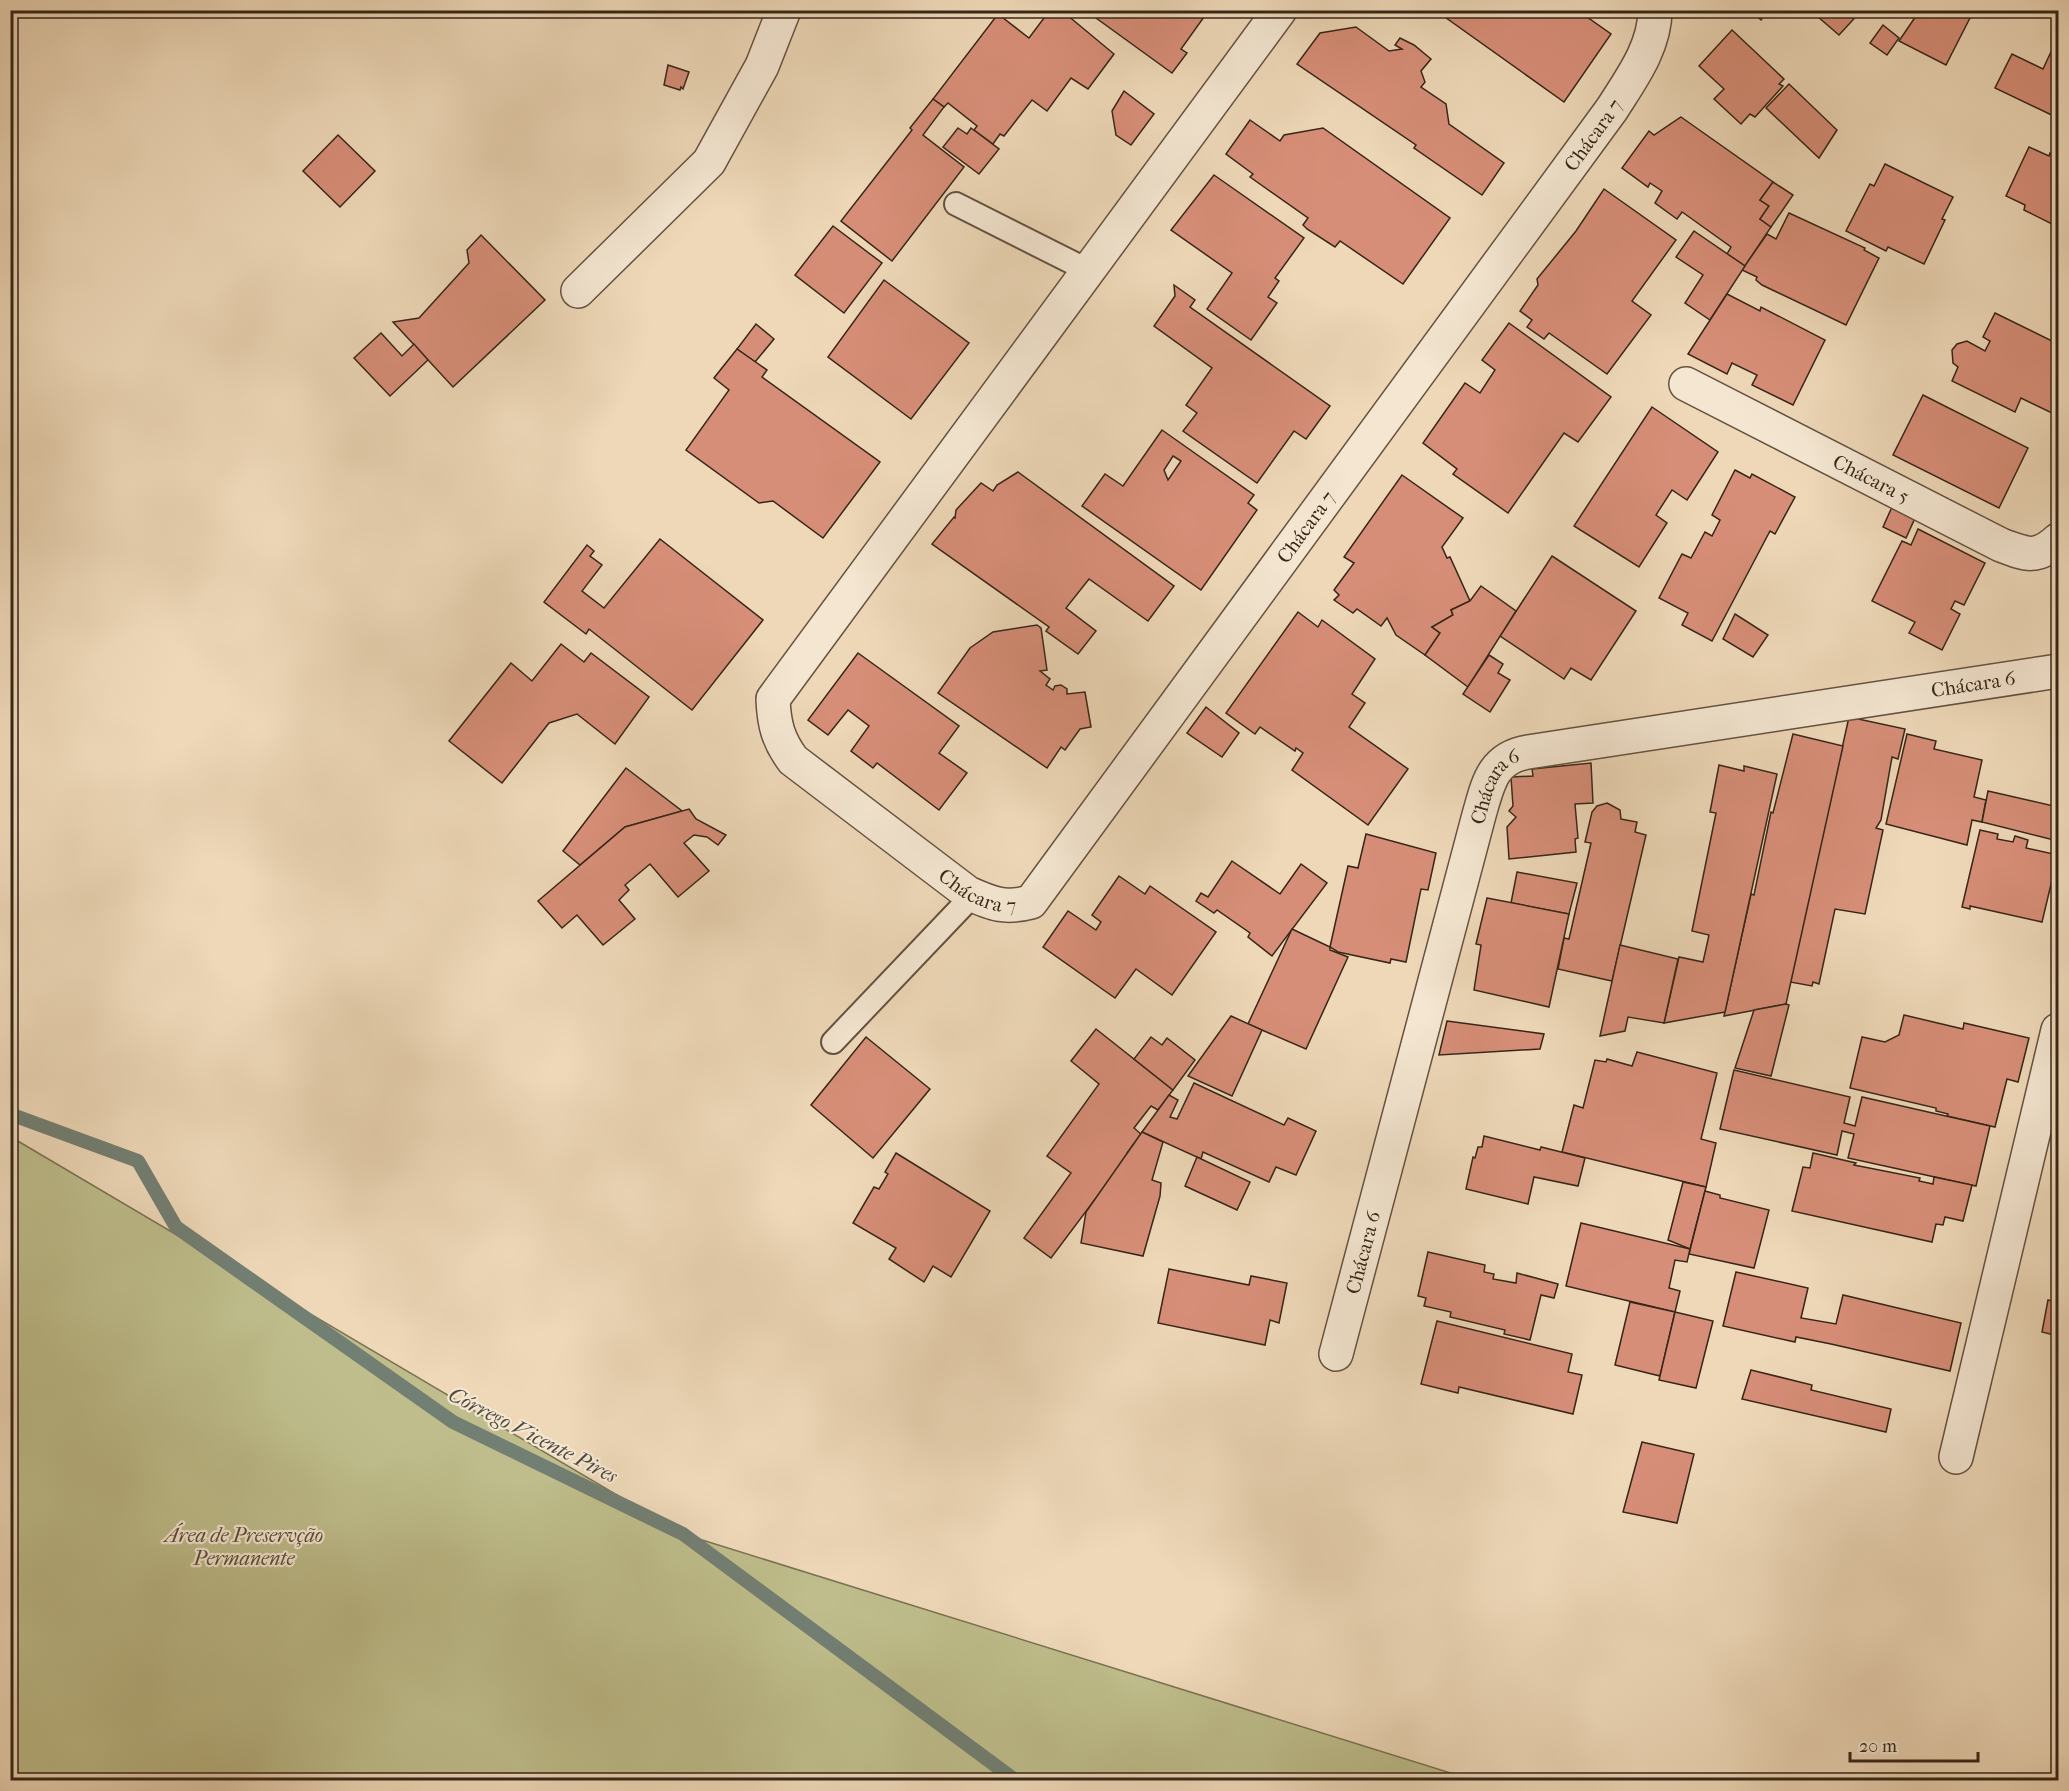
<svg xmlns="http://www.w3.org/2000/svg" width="2069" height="1791" font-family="'IM FELL French Canon',serif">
  <rect width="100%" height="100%" fill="#eed8b8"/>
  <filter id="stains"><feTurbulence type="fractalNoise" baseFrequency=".00333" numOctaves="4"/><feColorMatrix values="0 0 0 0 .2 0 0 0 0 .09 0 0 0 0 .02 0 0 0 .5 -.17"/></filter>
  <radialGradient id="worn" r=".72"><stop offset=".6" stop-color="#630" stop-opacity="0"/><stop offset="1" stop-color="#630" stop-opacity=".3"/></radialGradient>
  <path fill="#bebd8b" stroke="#7a7252" stroke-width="1.5" d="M11,1137L683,1534L1473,1780H11Z"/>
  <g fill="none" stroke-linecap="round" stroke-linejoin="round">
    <path stroke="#727f73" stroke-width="14" d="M10,1114L138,1161L176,1227L453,1422L683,1534L1015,1780"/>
  </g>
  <g fill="#d78e78" stroke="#372618" stroke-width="1.5" fill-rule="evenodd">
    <path d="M1050,10H1061L1114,54L1088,89L1071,78L1047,111L1032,100L1004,136L1000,134L993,144L974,130L977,126L948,103L944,107L933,99L998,14L1029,38Z"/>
    <path d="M1085,10H1209L1181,49L1187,53L1172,73Z"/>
    <path d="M1435,10H1577L1611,34L1564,102Z"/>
    <path d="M1750,10H1769L1761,20Z"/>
    <path d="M1810,10H1862L1839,35Z"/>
    <path d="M1920,10H1974L1946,65L1899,41Z"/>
    <path d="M1883,25L1899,38L1887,55L1870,43Z"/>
    <path d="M1356,27L1389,51L1402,49L1395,45L1400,38L1414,45L1431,59L1421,71L1425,82L1421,87L1446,104L1449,124L1504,163L1482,195L1414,148L1416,145L1297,64L1320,33Z"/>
    <path d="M1732,30L1784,79L1779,84L1783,86L1755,117L1750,114L1741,124L1714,99L1724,89L1699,66Z"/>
    <path d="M2056,41H2058V118L1995,88L2012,54L2043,69Z"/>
    <path d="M668,65L689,72L683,89L681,87L680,90L664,85Z"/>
    <path d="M1789,84L1837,130L1819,158L1766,108Z"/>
    <path d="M1124,91L1154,114L1131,145L1116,135L1112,111Z"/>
    <path d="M933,99L944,107L923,135L964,167L892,261L841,221L912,130L910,128Z"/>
    <path d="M1681,117L1773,182L1760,200L1769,206L1760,219L1771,227L1745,266L1727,254L1731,247L1685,214L1682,212L1677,219L1655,203L1662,191L1650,183L1648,187L1622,168L1649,131L1654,135Z"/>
    <path d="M1250,120L1280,141L1284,135L1323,128L1450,218L1403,284L1340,241L1335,247L1307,229L1303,225L1308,218L1250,177L1253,174L1226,154Z"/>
    <path d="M958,128L967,134L971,128L999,149L979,174L943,147Z"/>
    <path d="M338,135L375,171L340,207L303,171Z"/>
    <path d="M2029,147L2049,156L2050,153L2058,157V227L2024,210L2025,205L2006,196Z"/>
    <path d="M1885,164L1953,197L1942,219L1945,220L1924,264L1888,247L1886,251L1846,231L1870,184L1874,186Z"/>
    <path d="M1214,175L1304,238L1275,278L1279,281L1268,297L1277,303L1251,340L1207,309L1232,273L1171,230Z"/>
    <path d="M1773,182L1793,195L1771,227L1760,219L1769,206L1760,200Z"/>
    <path d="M1604,189L1676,240L1632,301L1651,315L1607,374L1549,333L1544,339L1527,327L1532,320L1520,311L1538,285L1537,279L1576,231Z"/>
    <path d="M1789,213L1865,248L1864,250L1879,258L1846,325L1762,285L1756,280L1757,277L1742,270L1767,234L1776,239Z"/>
    <path d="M833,226L882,263L844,313L795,275Z"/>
    <path d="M1694,231L1745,266L1710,320L1685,303L1703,275L1676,257Z"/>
    <path d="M481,235L545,300L453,387L393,322L419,318L469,263L467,250Z"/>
    <path d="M884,280L969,343L911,419L828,357Z"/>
    <path d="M1174,285L1195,300L1190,307L1330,406L1306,439L1294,431L1257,483L1183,431L1197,413L1186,405L1212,368L1154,326L1175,296Z"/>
    <path d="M1727,294L1760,311L1761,307L1825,340L1793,405L1752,385L1757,375L1732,363L1727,374L1688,354Z"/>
    <path d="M1995,313L2058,344V404L2054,414L2021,398L2015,412L1952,381L1958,367L1953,363L1952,350L1957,344L1967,341L1985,351L1990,341L1983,337Z"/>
    <path d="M1509,323L1611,397L1578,442L1564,433L1508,513L1453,474L1457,469L1423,443L1465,383L1480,393L1495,370L1482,360Z"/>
    <path d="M756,324L774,339L755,362L737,349Z"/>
    <path d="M381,333L402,356L414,344L428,360L390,396L354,358Z"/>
    <path d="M737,349L767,370L762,377L880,462L823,538L773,501L759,503L686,450L729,390L714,378Z"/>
    <path d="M1923,395L2028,448L1999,508L1893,455Z"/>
    <path d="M1652,407L1718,452L1687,500L1672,490L1656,515L1667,523L1639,567L1574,526Z"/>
    <path d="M1162,430L1254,495L1248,503L1257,510L1201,590L1082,506L1105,474L1123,486ZM1173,456L1181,461L1168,480L1164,470Z"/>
    <path d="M1735,470L1750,478L1752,474L1795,497L1775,534L1770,531L1712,641L1682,625L1688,613L1659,598L1682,554L1691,558L1705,532L1712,536L1720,520L1712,515Z"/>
    <path d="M1018,472L1174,586L1148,621L1089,579L1066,608L1096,631L1078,654L1046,631L1049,627L932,544L954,517L955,518L956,510L981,483L993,491L997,485Z"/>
    <path d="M1402,475L1463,518L1442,547L1447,558L1450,557L1470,601L1451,610L1453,615L1432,627L1440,633L1425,655L1396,635L1387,618L1381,626L1357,609L1353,613L1334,600L1339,595L1334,590L1354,563L1344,557Z"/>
    <path d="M1892,507L1915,518L1906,538L1883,527Z"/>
    <path d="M1918,529L1985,563L1964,605L1955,601L1951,609L1960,614L1942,650L1909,633L1915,622L1872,601L1902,541L1911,545Z"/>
    <path d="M660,539L763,620L692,710L589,629L586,634L544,602L587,545L594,551L590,556L602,565L582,591L604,608Z"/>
    <path d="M1552,556L1636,611L1591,680L1571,668L1564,679L1500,636Z"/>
    <path d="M1481,586L1516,611L1468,687L1425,655L1440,633L1432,627L1453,615L1451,610L1470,601Z"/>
    <path d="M1298,612L1318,627L1322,620L1375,659L1352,694L1365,703L1349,727L1408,769L1368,825L1292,770L1303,753L1296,748L1295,751L1260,727L1255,734L1226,713Z"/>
    <path d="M1735,614L1768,635L1753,657L1723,639Z"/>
    <path d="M1037,625L1041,628L1047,670L1040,671L1050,679L1046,685L1053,690L1055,686L1061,685L1067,689V694L1085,692L1091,727L1080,729L1065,750L1061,747L1047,768L938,693L970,648L993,632Z"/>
    <path d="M561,644L584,662L591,653L649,697L615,744L577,714L549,723L502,783L449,741L511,663L532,681Z"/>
    <path d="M858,653L959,726L939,753L967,773L939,810L877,763L873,768L851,751L869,726L848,710L828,735L808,720Z"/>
    <path d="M1489,655L1503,664L1498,673L1510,680L1490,712L1463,694Z"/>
    <path d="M1206,707L1239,733L1222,757L1187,733Z"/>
    <path d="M1849,717L1905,729L1898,759L1892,757L1881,820L1876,828L1883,830L1865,914L1835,909L1819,984L1813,982L1812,986L1790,982Z"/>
    <path d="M1793,734L1843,746L1786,1004L1724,1016L1751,894L1754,895L1771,812L1773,813Z"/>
    <path d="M1907,734L1936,741L1934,749L1982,760L1974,797L1986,800L1982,822L1972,820L1967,845L1886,824Z"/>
    <path d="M1591,763L1593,803L1575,804L1578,838L1575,839L1576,852L1509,859L1507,827L1516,817L1509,811L1513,806L1511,777L1533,776L1532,769Z"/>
    <path d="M1719,765L1744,771V766L1777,774L1725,1012L1664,1023L1679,957L1703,962L1709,935L1692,931L1716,813L1710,812Z"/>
    <path d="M626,768L682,811L625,827L580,865L563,851Z"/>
    <path d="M1988,791L2058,807V841L1982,822Z"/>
    <path d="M1607,803L1620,810L1621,819L1637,822L1635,832L1646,835L1612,981L1558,969L1564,938L1569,939L1591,843L1585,842L1592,812L1597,806Z"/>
    <path d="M689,809L696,819L726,835L718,845L707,837L694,835L684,843L709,871L678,897L650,864L625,885L629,890L619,900L635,919L603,945L577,915L562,928L538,901L625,827Z"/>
    <path d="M1980,830L1998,834L1997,839L2013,842L2015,836L2028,840L2026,848L2058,855L2042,922L1970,906V909L1962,907Z"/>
    <path d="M1366,834L1436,853L1428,890L1421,889L1406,962L1391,959L1390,963L1338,952L1330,947L1348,866L1358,868Z"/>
    <path d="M1232,861L1280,894L1301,864L1327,883L1272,956L1248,937L1250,933L1217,910L1214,913L1196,901L1201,893L1208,897Z"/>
    <path d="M1517,872L1577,883L1569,914L1511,903Z"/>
    <path d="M1119,876L1145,894L1150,886L1216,932L1172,995L1136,969L1115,998L1043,947L1068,911L1096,930L1101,922L1092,915Z"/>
    <path d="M1487,898L1569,914L1549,1007L1474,990L1481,945L1476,944Z"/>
    <path d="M1292,929L1330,947V950L1348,957L1306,1049L1248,1024Z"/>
    <path d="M1620,945L1678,959L1664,1023L1628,1017L1625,1031L1600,1036Z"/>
    <path d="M1786,1004L1789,1005L1771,1076L1735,1068L1754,1010Z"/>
    <path d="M1904,1015L1963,1029L1964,1023L2029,1038L2018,1082L2007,1079L1995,1127L1947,1116L1948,1114L1936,1111V1108L1850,1088L1862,1037L1885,1042L1899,1035Z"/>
    <path d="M1231,1016L1262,1030L1232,1096L1188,1076Z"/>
    <path d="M1447,1021L1544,1034L1540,1049L1439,1055Z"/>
    <path d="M1096,1029L1173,1090L1158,1110L1151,1106L1134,1128L1141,1134L1127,1153L1126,1158L1051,1258L1024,1238L1071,1173L1047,1156L1099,1084L1071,1061Z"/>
    <path d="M866,1037L930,1089L873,1158L811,1105Z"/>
    <path d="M1151,1037L1162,1045L1167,1038L1195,1060L1173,1090L1134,1059Z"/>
    <path d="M1637,1052L1717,1073L1701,1139L1716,1143L1706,1187L1562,1152L1574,1105L1583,1108L1595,1060L1606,1062L1607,1059L1632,1066Z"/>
    <path d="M1734,1070L1850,1097L1844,1123L1855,1126L1862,1097L1990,1126L1976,1186L1848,1158L1854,1134L1842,1131L1837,1155L1720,1129Z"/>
    <path d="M1194,1083L1284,1125L1288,1118L1316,1131L1296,1175L1276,1167L1269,1182L1203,1152L1201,1159L1142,1132L1169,1095L1178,1100L1170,1117L1177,1119Z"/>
    <path d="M1142,1132L1163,1142L1152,1180L1161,1183L1160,1196L1143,1256L1081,1243L1086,1212Z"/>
    <path d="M1484,1136L1540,1150L1541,1147L1585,1158L1578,1186L1534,1177L1528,1204L1466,1189L1473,1157L1475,1158L1478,1147H1482Z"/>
    <path d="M896,1153L990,1211L951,1277L933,1266L924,1282L889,1259L896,1248L853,1223L874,1187L879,1189L888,1174L885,1172Z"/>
    <path d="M1813,1153L1856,1163L1854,1165L1920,1178L1919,1181L1933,1184L1934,1177L1972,1185L1963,1221L1945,1217L1943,1225L1936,1224L1932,1242L1792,1211L1803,1167L1810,1168Z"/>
    <path d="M1197,1157L1250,1182L1237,1210L1185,1186Z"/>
    <path d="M1683,1182L1706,1187L1690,1249L1668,1240Z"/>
    <path d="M1705,1191L1720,1195V1198L1769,1210L1754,1268L1689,1254Z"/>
    <path d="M1581,1223L1690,1249L1687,1262L1675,1260L1669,1288L1680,1291L1675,1312L1566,1286Z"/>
    <path d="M1428,1252L1485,1265L1484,1272L1494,1274L1493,1279L1516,1283L1517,1273L1558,1284L1554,1298L1541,1295L1530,1340L1504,1334L1505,1330L1450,1317L1451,1312L1424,1306L1426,1298L1418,1296Z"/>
    <path d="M1169,1269L1249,1285L1251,1276L1287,1283L1279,1323L1270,1320L1265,1345L1158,1323Z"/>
    <path d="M1736,1272L1808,1288L1801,1318L1836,1324L1843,1295L1961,1323L1950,1371L1831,1344L1796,1337L1795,1342L1723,1326Z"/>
    <path d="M2048,1300L2058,1302V1336L2042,1332Z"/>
    <path d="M1630,1302L1675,1312L1660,1376L1615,1365Z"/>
    <path d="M1675,1312L1713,1321L1696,1388L1659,1380Z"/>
    <path d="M1437,1321L1572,1354L1568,1372L1582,1375L1573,1414L1459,1387L1458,1393L1421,1384Z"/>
    <path d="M1751,1370L1812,1385L1811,1390L1891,1409L1886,1432L1742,1399Z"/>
    <path d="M1642,1442L1694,1454L1677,1523L1623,1512Z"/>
  </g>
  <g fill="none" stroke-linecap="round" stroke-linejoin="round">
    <g stroke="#655240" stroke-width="26">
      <g id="lane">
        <path d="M956,204L1089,271"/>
        <path d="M833,1042L973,895"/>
      </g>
    </g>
    <g stroke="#655240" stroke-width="36">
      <g id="street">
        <path id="s1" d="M1280,10L773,699C774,724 778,740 793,760L968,893C993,904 1004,909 1031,902L1612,109C1631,79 1655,47 1655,10"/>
        <path d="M578,291L709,162L762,66L784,10"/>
        <path id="s2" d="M1686,384L2001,545C2027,555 2037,559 2058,540"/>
        <path id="s3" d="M1336,1354L1479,815C1488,784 1492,758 1528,752L2058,671"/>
        <path d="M1956,1457L2058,1030"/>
      </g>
    </g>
    <use href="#lane" stroke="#f4e6d1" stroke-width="22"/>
    <use href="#street" stroke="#f4e6d1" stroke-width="33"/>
  </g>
  <g text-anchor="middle" stroke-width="4.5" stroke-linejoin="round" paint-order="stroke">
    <g font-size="20" fill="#372618" stroke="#f4e6d1">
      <text dy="7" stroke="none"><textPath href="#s1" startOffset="2157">Chácara 7</textPath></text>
      <text dy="7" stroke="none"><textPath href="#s2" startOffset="208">Chácara 5</textPath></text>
      <text dy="7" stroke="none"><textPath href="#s1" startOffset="1671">Chácara 7</textPath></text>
      <text dy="7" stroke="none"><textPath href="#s3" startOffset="1094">Chácara 6</textPath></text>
      <text dy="7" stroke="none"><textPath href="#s3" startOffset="591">Chácara 6</textPath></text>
      <text dy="7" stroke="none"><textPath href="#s1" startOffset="1149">Chácara 7</textPath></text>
      <text dy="7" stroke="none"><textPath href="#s3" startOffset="105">Chácara 6</textPath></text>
    </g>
    <g font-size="20" font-style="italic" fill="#594c35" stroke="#f4e6d1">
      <text x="244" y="1542">Área de Preservção<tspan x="244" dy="23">Permanente</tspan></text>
    </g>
    <g font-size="21" font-style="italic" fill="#504b3e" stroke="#f4e6d1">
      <text transform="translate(533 1435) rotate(27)" y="7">Córrego Vicente Pires</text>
    </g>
  </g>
  <rect width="2069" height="1791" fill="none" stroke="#eed8b8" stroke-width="36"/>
  <rect x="12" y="12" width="2045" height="1767" fill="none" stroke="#372618" stroke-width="3"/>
  <rect x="18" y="18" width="2033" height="1755" fill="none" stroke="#372618" stroke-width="1.5"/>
  <path d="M1850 1752v9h128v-9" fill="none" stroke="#372618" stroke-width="3"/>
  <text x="1859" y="1752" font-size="18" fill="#372618" stroke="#f4e6d1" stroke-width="4.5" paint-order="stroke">20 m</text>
  <rect width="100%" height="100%" filter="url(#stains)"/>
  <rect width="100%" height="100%" fill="url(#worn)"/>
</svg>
